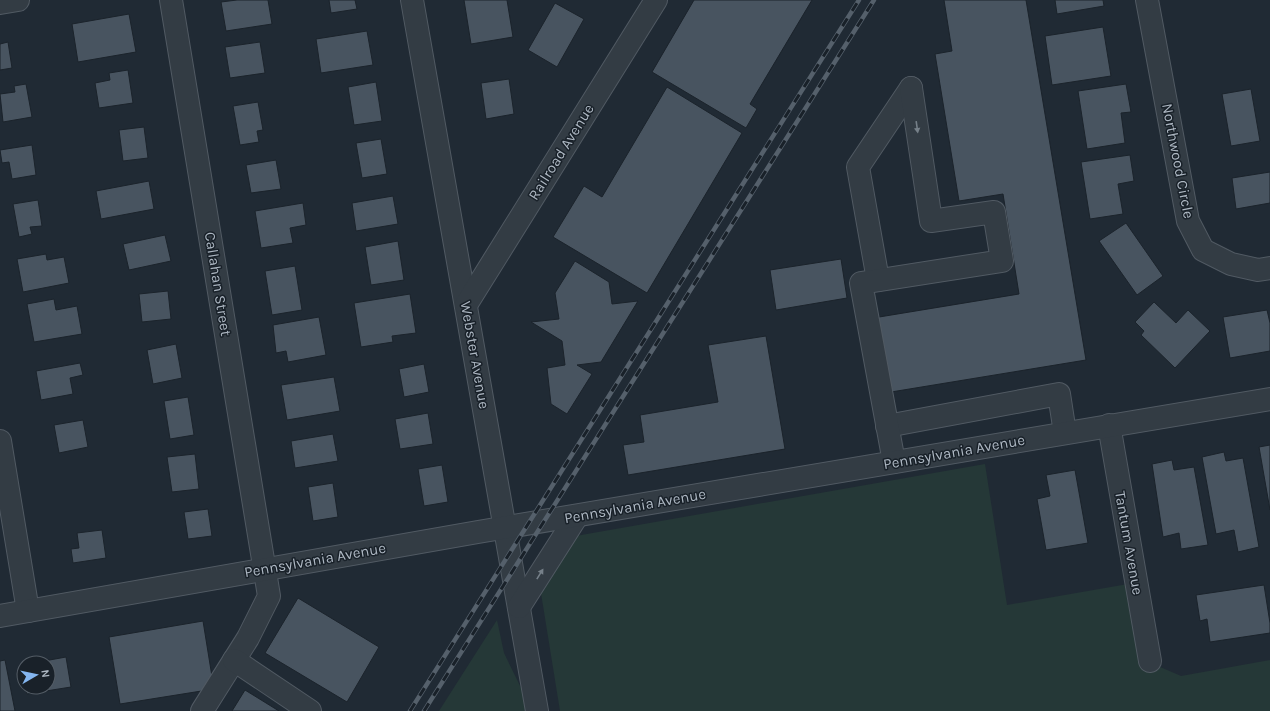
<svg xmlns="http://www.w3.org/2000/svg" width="1270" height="711" font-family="Karla,sans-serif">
  <rect width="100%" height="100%" fill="#202a34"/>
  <g fill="#253837">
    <path d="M985,464L1007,605L1128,584L1143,670L1160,667L1181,676L1270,660V711H560L540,587L570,537Z"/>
    <path d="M497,620L504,653L522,690L526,711H439Z"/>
  </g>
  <g fill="#485460" stroke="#1b232b">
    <path d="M237,0H268L272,24L226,31L221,2Z"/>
    <path d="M329,0H355L357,9L331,13Z"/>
    <path d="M464,0H507L513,37L471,44Z"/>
    <path d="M694,0H812L750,104L757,109L746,128L652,72Z"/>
    <path d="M944,0H1026L1086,360L885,393L873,318L1019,294L1003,194L959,201L935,54L952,51Z"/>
    <path d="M1055,0H1103L1104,6L1057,14Z"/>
    <path d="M555,3L584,19L557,67L528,50Z"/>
    <path d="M129,14L136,52L78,62L72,24Z"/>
    <path d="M1103,27L1111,76L1052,85L1045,36Z"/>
    <path d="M367,31L373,65L321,73L316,39Z"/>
    <path d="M8,42L12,68L0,70V44Z"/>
    <path d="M260,42L265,73L230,78L225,47Z"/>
    <path d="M128,70L133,103L99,108L95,83L110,80L109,73Z"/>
    <path d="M509,79L514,114L486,119L481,83Z"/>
    <path d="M376,82L382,121L354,125L348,87Z"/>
    <path d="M26,84L32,117L3,122L0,94L15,92L14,86Z"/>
    <path d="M1126,84L1131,112L1121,113L1125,143L1087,149L1078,91Z"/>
    <path d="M667,87L742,133L647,293L553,237L584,186L602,197Z"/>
    <path d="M1251,89L1260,141L1231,146L1222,94Z"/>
    <path d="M258,102L263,130L257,131L259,142L240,145L233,106Z"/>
    <path d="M144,127L148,158L123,161L119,130Z"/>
    <path d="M381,139L387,174L362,178L356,143Z"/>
    <path d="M32,145L36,175L12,179L9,162L2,163L0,150Z"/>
    <path d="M1130,155L1134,181L1118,184L1123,214L1090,219L1081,162Z"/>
    <path d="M276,160L281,189L251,193L246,165Z"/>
    <path d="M1270,172V203L1236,209L1232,178Z"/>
    <path d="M149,181L154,209L101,219L96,191Z"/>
    <path d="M393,196L398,224L356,231L352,203Z"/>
    <path d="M38,200L42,226L30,227L32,234L19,237L13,204Z"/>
    <path d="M303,203L306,225L290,228L293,243L261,248L255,211Z"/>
    <path d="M1126,223L1163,276L1137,295L1099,241Z"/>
    <path d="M165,235L171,261L129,270L123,244Z"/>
    <path d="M398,241L404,280L371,285L365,247Z"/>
    <path d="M46,254L47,260L64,257L69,283L23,292L17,259Z"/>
    <path d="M841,259L847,298L776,310L770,270Z"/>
    <path d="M575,261L609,282L612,304L638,301L601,362L577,365L592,374L567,414L551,404L547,368L565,365L562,341L531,322L559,319L555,293Z"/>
    <path d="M295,266L302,310L272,315L265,271Z"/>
    <path d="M168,291L171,319L142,322L139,294Z"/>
    <path d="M410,294L416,333L392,336L393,342L361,347L354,303Z"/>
    <path d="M54,299L56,310L77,306L82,334L34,342L27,304Z"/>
    <path d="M1154,302L1176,323L1188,310L1210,331L1175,368L1141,335L1144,331L1135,322Z"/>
    <path d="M1267,310L1270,323V351L1230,358L1223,317Z"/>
    <path d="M319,317L326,355L288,362L286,351L276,353L273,325Z"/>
    <path d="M766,336L785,449L628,475L623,445L644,442L640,415L718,402L708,345Z"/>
    <path d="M176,344L182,378L153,384L147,350Z"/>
    <path d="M80,363L83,375L70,378L73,394L41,400L36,371Z"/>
    <path d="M424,364L429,392L404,397L399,369Z"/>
    <path d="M334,377L340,411L287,420L281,385Z"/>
    <path d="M188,397L194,435L170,439L164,401Z"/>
    <path d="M428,413L433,444L400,449L395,419Z"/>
    <path d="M83,420L88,447L59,453L54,425Z"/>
    <path d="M333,434L338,461L295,468L291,441Z"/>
    <path d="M1270,445V510L1259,447Z"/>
    <path d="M1224,452L1226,461L1243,458L1259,547L1238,552L1234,530L1216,534L1202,457Z"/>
    <path d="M195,454L199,489L172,492L167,457Z"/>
    <path d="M1172,460L1174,470L1194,467L1208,545L1181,549L1179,533L1163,537L1152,464Z"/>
    <path d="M442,465L448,502L424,506L418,469Z"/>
    <path d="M1075,470L1088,543L1046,550L1037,499L1050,496L1046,475Z"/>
    <path d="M333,483L338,517L313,521L308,487Z"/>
    <path d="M208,509L212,536L188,539L184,512Z"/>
    <path d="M102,530L106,558L73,563L71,549L79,548L77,533Z"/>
    <path d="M1264,585L1270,623V633L1210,642L1207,619L1200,621L1196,595Z"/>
    <path d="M298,598L379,647L347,702L265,653Z"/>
    <path d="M203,621L214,689L120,704L109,637Z"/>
    <path d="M66,657L71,687L27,694L25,687H48V663H33Z"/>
    <path d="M5,660L15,711H0V661Z"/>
    <path d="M245,690L279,711H232Z"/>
  </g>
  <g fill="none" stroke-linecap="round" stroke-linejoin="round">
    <g stroke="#515a63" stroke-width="24">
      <g id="minor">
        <path d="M171,0L269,596L248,638L202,711"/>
        <path d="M412,0L537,711"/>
        <path d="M1147,0L1188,221L1203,250L1231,264L1258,270L1270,268"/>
        <path d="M0,3L18,0"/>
        <path d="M878,280L858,167L911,88"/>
        <path d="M466,305L656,0"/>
        <path d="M1109,425L1150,661"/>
        <path d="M887,426L1059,394L1065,433"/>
        <path d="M0,441L28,611"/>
        <path d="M894,462L861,283L1002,261L994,212L931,221L911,88"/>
        <path d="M519,607L577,516"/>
        <path d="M0,616L478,532L1270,399"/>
        <path d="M234,660L310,711"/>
      </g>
    </g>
    <use href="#minor" stroke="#333c44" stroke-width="22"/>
    <g stroke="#55606b" stroke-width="4.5">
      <g id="rail">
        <path d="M410,711L859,0"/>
        <path d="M424,711L874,0"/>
      </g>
    </g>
    <use href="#rail" stroke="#192129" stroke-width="3" stroke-dasharray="9" stroke-linecap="butt"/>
  </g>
  <defs><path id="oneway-solid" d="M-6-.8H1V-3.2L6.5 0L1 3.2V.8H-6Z"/></defs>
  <g fill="#768089">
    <use href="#oneway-solid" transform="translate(917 127) rotate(82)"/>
    <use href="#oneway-solid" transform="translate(540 574) rotate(-58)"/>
  </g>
  <g text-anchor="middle" stroke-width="3" stroke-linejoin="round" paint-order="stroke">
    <g font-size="15" fill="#adb7c2" stroke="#192129">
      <text transform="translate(561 152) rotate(-58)" y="5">Railroad Avenue</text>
      <text transform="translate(1178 161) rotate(79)" y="5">Northwood Circle</text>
      <text transform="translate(218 284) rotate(81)" y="5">Callahan Street</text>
      <text transform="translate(475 355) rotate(80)" y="5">Webster Avenue</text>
      <text transform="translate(954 452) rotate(-10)" y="5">Pennsylvania Avenue</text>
      <text transform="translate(635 506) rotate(-10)" y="5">Pennsylvania Avenue</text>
      <text transform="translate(1129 543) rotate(80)" y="5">Tantum Avenue</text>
      <text transform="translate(315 560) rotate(-10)" y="5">Pennsylvania Avenue</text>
    </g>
  </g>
  <g transform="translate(36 675) rotate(81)"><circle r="19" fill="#192129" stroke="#545d66"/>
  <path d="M0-3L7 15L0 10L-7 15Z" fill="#84b6f0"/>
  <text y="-6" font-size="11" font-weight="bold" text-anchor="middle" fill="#adb7c2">N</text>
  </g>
</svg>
